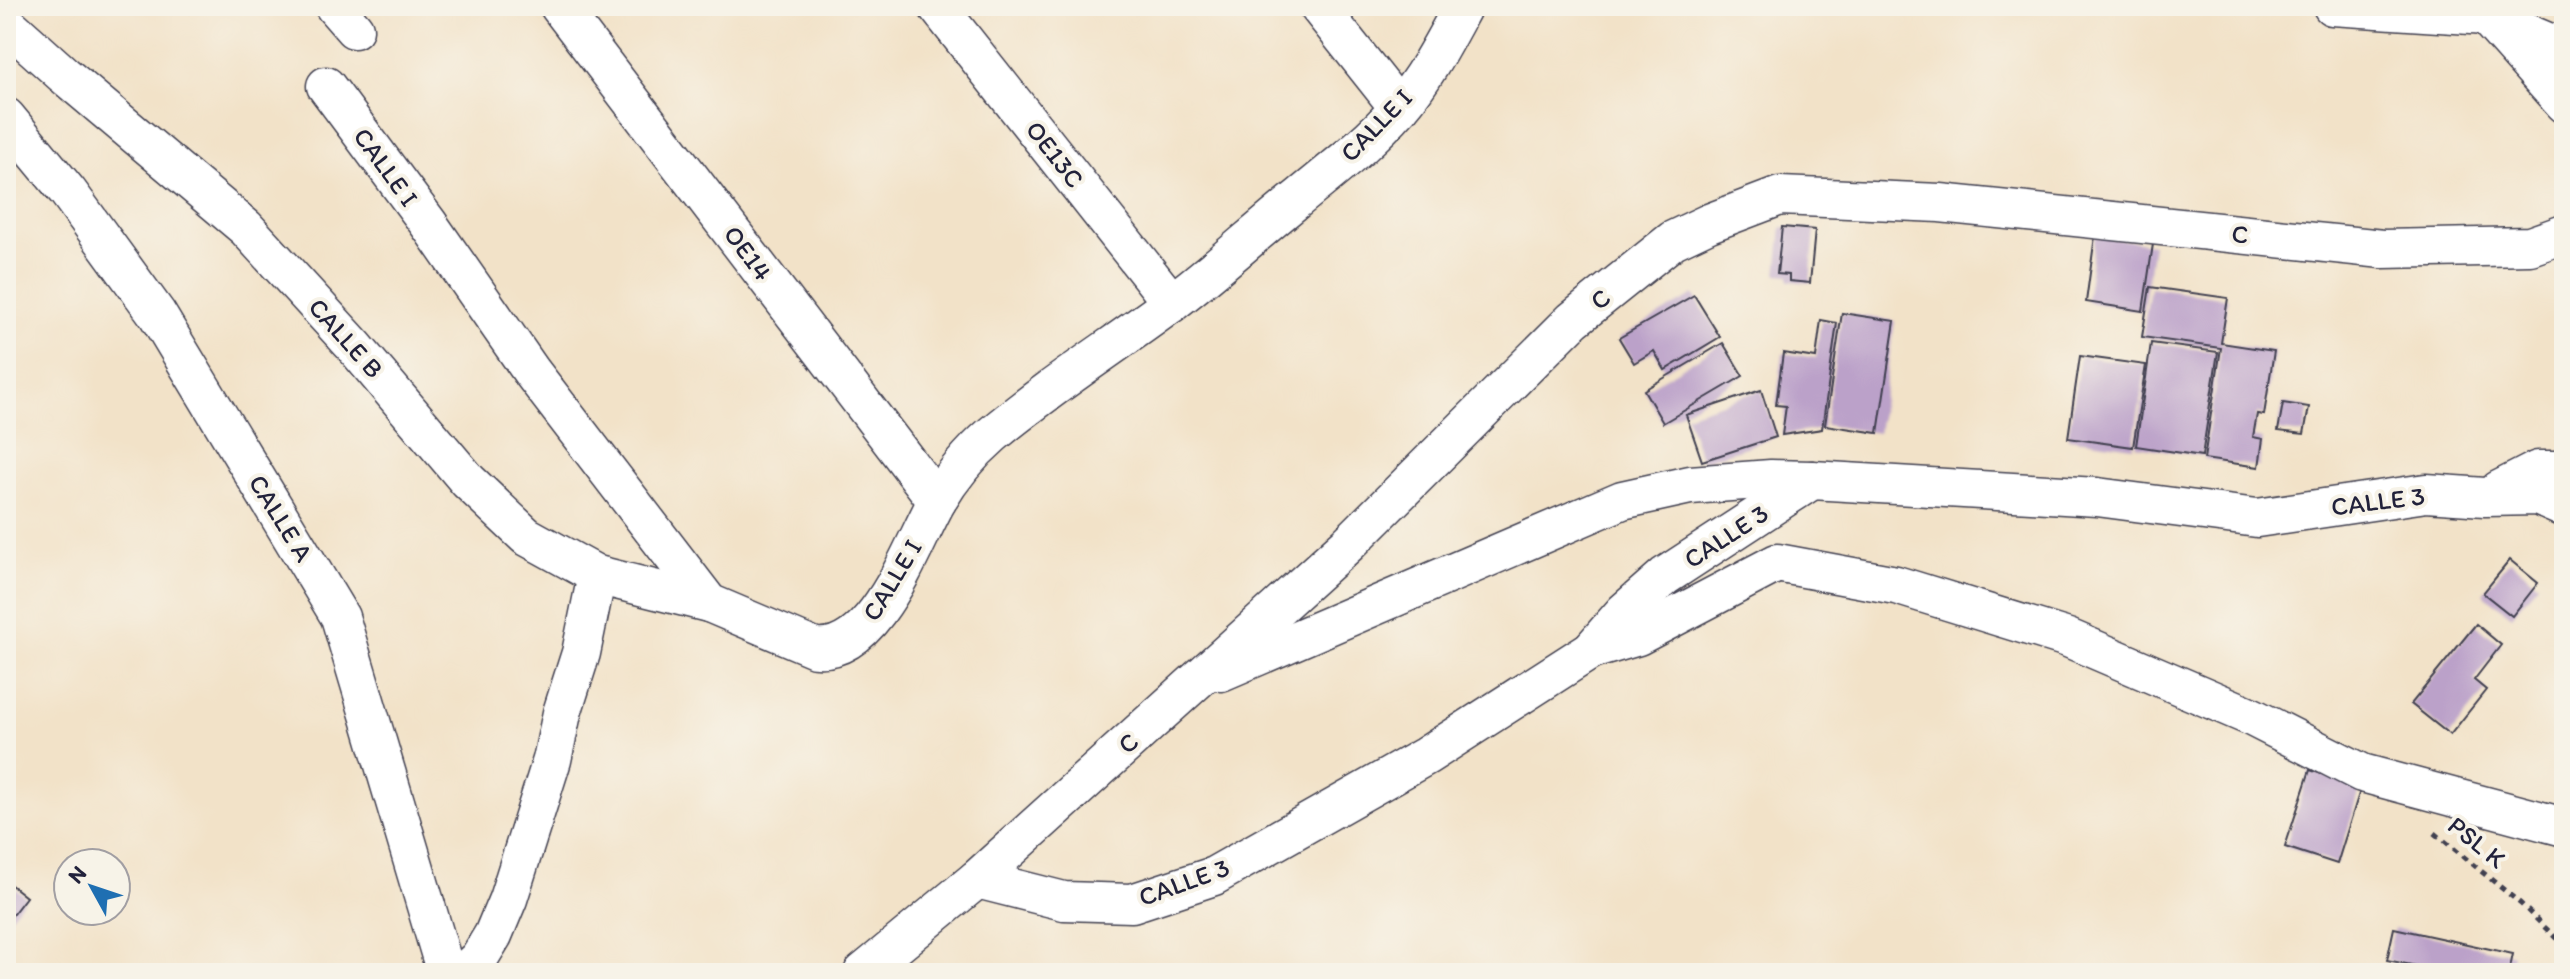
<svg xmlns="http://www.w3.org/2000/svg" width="2570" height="979" font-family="Itim,sans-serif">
  <rect width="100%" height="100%" fill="#f7f3e8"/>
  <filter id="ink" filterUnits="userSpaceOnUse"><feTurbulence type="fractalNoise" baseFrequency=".0125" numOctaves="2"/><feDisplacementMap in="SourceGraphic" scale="16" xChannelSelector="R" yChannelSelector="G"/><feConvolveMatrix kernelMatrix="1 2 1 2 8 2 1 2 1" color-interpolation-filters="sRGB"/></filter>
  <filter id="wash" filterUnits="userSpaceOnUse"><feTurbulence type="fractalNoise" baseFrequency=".006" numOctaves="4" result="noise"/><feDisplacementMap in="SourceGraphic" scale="32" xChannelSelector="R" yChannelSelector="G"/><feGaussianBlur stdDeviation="1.8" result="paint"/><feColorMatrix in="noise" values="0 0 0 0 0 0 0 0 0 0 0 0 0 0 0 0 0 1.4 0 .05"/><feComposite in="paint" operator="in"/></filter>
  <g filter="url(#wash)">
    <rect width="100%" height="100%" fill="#f2e2c8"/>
    <g id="blocks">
      <g fill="#bba1c9">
        <path d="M1782,227L1815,230L1810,283L1789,281V275L1777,274Z"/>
        <path d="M2095,236L2153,244L2143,311L2086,302Z"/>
        <path d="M2150,287L2228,298L2221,343L2274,351L2264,415L2257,414L2253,437L2263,439L2259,467L2204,459L2221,348L2142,337Z"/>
        <path d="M1694,295L1720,337L1665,370L1654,351L1634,363L1619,338Z"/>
        <path d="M1842,313L1895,321L1878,433L1825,425Z"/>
        <path d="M1821,320L1837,323L1822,429L1782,435L1786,406L1776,405L1783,353L1816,358Z"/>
        <path d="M1723,343L1743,376L1663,423L1644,390Z"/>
        <path d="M2151,343L2218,352L2202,456L2136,446Z"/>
        <path d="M2080,356L2146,365L2133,447L2068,438Z"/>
        <path d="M1761,390L1776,437L1702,461L1686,415Z"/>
        <path d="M2283,403L2309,407L2304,434L2278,431Z"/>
        <path d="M2510,560L2538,583L2512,616L2483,593Z"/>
        <path d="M2476,624L2501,645L2474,680L2486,690L2450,735L2411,704Z"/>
        <path d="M2310,770L2361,787L2337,864L2285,847Z"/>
        <path d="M6,881L26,897L6,923Z"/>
        <path d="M2394,928L2513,954L2509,973H2450L2387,960Z"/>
      </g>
    </g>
  </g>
  <g filter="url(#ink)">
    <use href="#blocks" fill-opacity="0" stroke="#413f50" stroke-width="2"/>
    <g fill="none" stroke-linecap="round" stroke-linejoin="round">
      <g stroke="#413f50" stroke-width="41">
        <g id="minor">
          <path d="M334,6L354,29"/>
          <path d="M559,6L937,501"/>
          <path d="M937,6L1172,303"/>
          <path d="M1318,6L1399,108"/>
          <path d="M2332,6L2486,16L2564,49"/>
          <path d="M6,23L64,75L246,228L354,346L468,481L526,536L597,575L709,603"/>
          <path d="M2492,23L2564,104"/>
          <path d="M326,86L428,223L531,371L709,603L815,648C875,655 912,546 936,503C951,477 971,453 993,434C1049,387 1111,348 1169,305C1213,272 1253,235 1295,201C1330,172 1369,143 1399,108C1425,78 1444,41 1463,6"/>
          <path d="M6,117L68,192L157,314L340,617L446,973"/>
          <path d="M2499,490L2538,470H2564"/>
          <path d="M1591,650L1638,636L1777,563L1896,585L2068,638L2252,717L2362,773L2564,827"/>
          <path d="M1221,672L1622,500L1690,485L1771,479L1812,480"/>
          <path d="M977,879L1064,901L1132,903L1214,876L1426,756L1591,650L1624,612L1665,576L1812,480L2097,497L2257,518L2426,493L2485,497L2537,496L2564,508"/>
          <path d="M463,973L479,958L493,935L508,899L552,760L562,713L581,653L597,575"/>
          <path d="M863,973L977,879L1348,544L1573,320L1673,240L1709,223L1780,196L1940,203L2383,249L2530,246L2564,234"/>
        </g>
      </g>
      <path stroke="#413f50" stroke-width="5" stroke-dasharray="6 6" stroke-linecap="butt" d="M2435,833L2521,904L2564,946"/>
      <use href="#minor" stroke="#fff" stroke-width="38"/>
    </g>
  </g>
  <g text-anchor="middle" stroke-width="8" stroke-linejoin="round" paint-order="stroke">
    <g font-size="26" fill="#22223b" stroke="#f7f3e8">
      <text transform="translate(1376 125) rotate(-46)" y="9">CALLE I</text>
      <text transform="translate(1055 154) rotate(52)" y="9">OE13C</text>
      <text transform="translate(386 167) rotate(54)" y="9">CALLE I</text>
      <text transform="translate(2240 234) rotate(6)" y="9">C</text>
      <text transform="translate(748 253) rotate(53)" y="9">OE14</text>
      <text transform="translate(1600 299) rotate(-39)" y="9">C</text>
      <text transform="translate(346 338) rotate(48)" y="9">CALLE B</text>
      <text transform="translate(2378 501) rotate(-7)" y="9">CALLE 3</text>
      <text transform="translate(281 518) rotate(58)" y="9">CALLE A</text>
      <text transform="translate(1726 536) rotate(-33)" y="9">CALLE 3</text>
      <text transform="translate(892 580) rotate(-59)" y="9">CALLE I</text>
      <text transform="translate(1128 743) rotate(-42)" y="9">C</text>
      <text transform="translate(2477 842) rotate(39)" y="9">PSL K</text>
      <text transform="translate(1184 882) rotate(-20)" y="9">CALLE 3</text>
    </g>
  </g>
  <rect width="2570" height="979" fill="none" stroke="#f7f3e8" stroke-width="32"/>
  <g transform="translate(92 887) rotate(310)"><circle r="38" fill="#f7f3e8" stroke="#a29fa3" stroke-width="2"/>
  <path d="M0-6L14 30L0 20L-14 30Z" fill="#1f6fb2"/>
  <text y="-12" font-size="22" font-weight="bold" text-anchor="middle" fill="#22223b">N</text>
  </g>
</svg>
